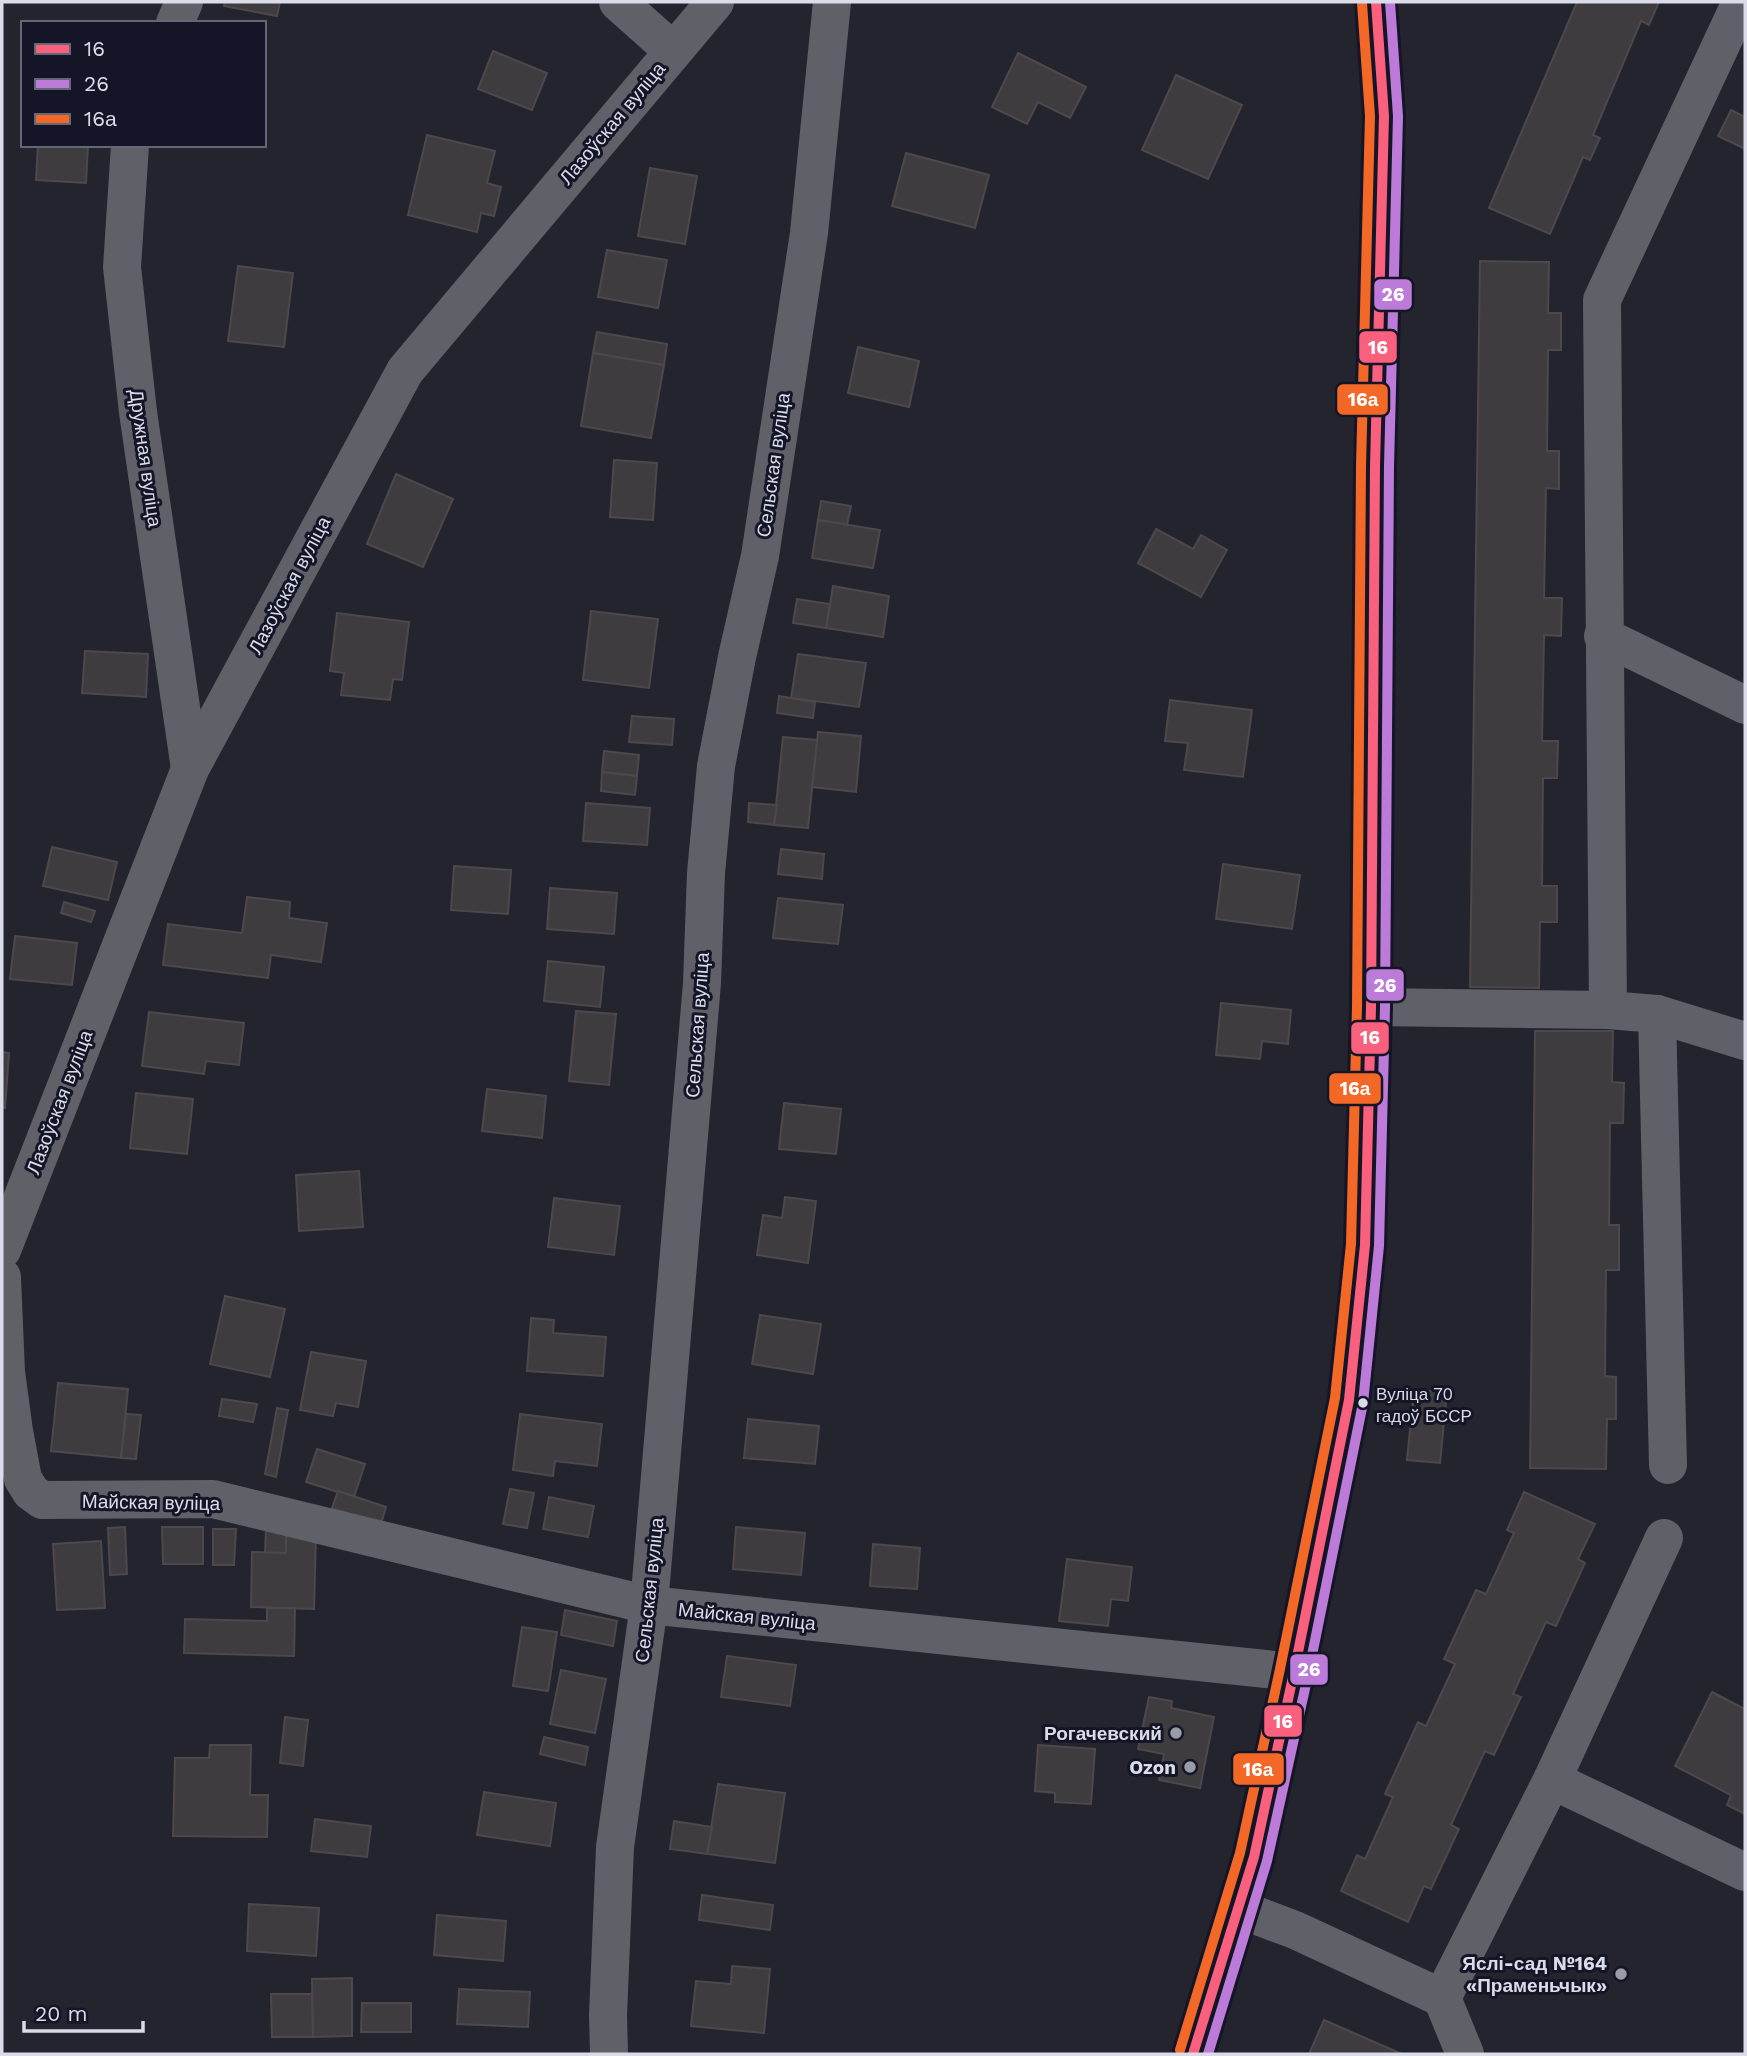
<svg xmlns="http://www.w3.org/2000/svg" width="1747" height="2056" font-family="'Work Sans',sans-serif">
  <rect width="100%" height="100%" fill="#23242d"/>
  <g fill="#3f3c3f" stroke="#4d484c" stroke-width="2">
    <path d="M225,2H280L277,16L224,6Z"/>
    <path d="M1577,2H1659L1649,25L1641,21L1593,135L1600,138L1590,160L1583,157L1550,234L1489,208Z"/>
    <path d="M493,51L547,73L532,110L478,89Z"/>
    <path d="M1018,53L1086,87L1070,118L1038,102L1027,124L992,107Z"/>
    <path d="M1176,75L1242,105L1208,179L1142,150Z"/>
    <path d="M1731,110L1745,117V149L1718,136Z"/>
    <path d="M427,135L495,151L487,183L501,187L494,216L481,213L477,232L408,215Z"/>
    <path d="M38,145H88L86,183L36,180Z"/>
    <path d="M906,153L989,175L975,228L892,206Z"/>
    <path d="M650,168L697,176L685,244L638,236Z"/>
    <path d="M607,250L667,260L658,308L598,297Z"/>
    <path d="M1480,261L1549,262L1548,313H1561V350H1548L1547,451H1559V489L1546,488L1544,598H1562L1561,636L1544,635L1542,741H1558L1557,778H1543L1542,886H1557V922H1540L1539,988L1470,987Z"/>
    <path d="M238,266L293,273L284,347L228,341Z"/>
    <path d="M597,332L667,344L664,365L593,353Z"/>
    <path d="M858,347L919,361L909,407L848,393Z"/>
    <path d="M593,353L664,365L651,438L581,426Z"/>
    <path d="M614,460L657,463L653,520L610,517Z"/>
    <path d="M396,474L453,499L423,567L367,544Z"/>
    <path d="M821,501L851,506L847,525L818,520Z"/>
    <path d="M818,520L880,530L873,568L812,558Z"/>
    <path d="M1156,529L1193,549L1201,535L1227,550L1201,597L1138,563Z"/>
    <path d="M833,586L889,596L883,637L826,628Z"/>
    <path d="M797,599L830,604L826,628L793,623Z"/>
    <path d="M591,611L658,619L649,688L583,680Z"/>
    <path d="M337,613L409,622L402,680L393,679L390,700L341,695L344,673L330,671Z"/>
    <path d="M85,651L148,654L146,697L82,693Z"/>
    <path d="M798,654L866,663L859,707L791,698Z"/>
    <path d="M779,696L815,702L813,718L777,713Z"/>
    <path d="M1170,700L1252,710L1243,777L1184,770L1188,743L1165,741Z"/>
    <path d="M632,716L674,719L672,745L629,742Z"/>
    <path d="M818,732L861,736L856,792L812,787Z"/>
    <path d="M783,737L817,740L808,828L774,825Z"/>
    <path d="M604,751L639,755L637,776L602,772Z"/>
    <path d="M602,772L637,776L635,795L601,791Z"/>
    <path d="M586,803L650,808L647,845L583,841Z"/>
    <path d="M749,803L777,805L774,825L748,822Z"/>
    <path d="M52,847L117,862L108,900L43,886Z"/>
    <path d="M781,849L824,854L822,879L778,874Z"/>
    <path d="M1223,864L1300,875L1292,929L1216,919Z"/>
    <path d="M454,866L511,870L508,914L451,910Z"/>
    <path d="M550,888L617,893L614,934L547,929Z"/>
    <path d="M247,897L290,902L289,918L327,923L321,962L271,955L268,978L163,965L168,924L242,933Z"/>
    <path d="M778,898L843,905L838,944L773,938Z"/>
    <path d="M64,902L95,911L91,922L61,913Z"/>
    <path d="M15,936L77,943L72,985L10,979Z"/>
    <path d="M548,961L604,967L600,1007L544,1001Z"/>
    <path d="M1221,1003L1291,1010L1288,1044L1262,1041L1260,1059L1216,1055Z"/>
    <path d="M576,1011L616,1014L609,1085L569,1081Z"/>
    <path d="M149,1012L244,1023L239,1065L206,1061L204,1074L142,1066Z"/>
    <path d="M1535,1031H1613L1612,1082L1624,1083L1623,1123H1610L1609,1225H1619V1270H1606L1605,1376L1616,1377V1419H1607L1606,1469L1530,1468Z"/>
    <path d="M2,1052L9,1053L5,1108H2Z"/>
    <path d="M487,1089L546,1096L542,1138L482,1131Z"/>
    <path d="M136,1093L193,1099L187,1154L130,1148Z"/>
    <path d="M784,1103L841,1109L836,1154L779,1149Z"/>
    <path d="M359,1171L363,1227L299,1231L296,1175Z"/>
    <path d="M785,1197L816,1201L808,1263L757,1255L763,1215L782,1218Z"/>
    <path d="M554,1198L620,1206L614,1255L548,1247Z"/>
    <path d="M225,1296L285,1309L270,1377L210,1364Z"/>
    <path d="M760,1315L821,1324L813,1374L752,1364Z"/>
    <path d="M531,1318L554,1320L553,1333L606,1337L603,1376L527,1371Z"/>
    <path d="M311,1352L366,1361L358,1407L336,1403L333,1416L300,1410Z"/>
    <path d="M58,1383L128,1389L121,1458L51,1451Z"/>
    <path d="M1414,1390L1447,1392L1440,1463L1407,1460Z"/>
    <path d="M222,1399L257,1404L253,1422L219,1416Z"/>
    <path d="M277,1408L288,1410L276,1477L265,1474Z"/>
    <path d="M126,1414L141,1415L136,1459L121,1458Z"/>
    <path d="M520,1414L602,1424L597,1466L555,1461L553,1476L513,1470Z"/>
    <path d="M748,1419L819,1426L815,1464L744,1458Z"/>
    <path d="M317,1449L365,1464L354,1497L306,1482Z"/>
    <path d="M510,1489L534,1493L527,1528L503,1524Z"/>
    <path d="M338,1491L386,1507L381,1524L332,1508Z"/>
    <path d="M1524,1492L1595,1524L1578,1559L1585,1563L1556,1626L1546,1622L1513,1694L1521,1697L1494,1755L1485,1751L1451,1825L1459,1829L1431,1889L1424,1886L1408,1922L1341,1891L1357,1855L1365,1859L1393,1797L1385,1794L1418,1722L1426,1726L1455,1664L1444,1659L1476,1590L1486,1594L1514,1533L1507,1530Z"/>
    <path d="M549,1497L594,1506L588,1537L543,1529Z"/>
    <path d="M125,1527L127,1574L110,1575L108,1528Z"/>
    <path d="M162,1527H203V1564H163Z"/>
    <path d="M736,1527L805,1533L801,1575L733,1569Z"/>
    <path d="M266,1528L286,1529V1553H265Z"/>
    <path d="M213,1529H236L234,1565H213Z"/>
    <path d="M286,1534H316L314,1609L251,1607L252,1552L286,1553Z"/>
    <path d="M101,1541L105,1608L57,1610L53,1544Z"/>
    <path d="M873,1544L920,1548L917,1589L870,1586Z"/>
    <path d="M1067,1559L1132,1567L1128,1601L1111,1599L1108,1626L1059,1621Z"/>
    <path d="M267,1608H295L294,1656L184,1653L185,1619L267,1621Z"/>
    <path d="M565,1610L617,1621L613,1646L561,1635Z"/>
    <path d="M522,1627L557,1632L548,1691L513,1686Z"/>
    <path d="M727,1656L796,1665L790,1706L721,1697Z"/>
    <path d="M561,1670L606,1679L595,1733L550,1724Z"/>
    <path d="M1712,1692L1745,1709V1814L1727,1805L1731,1795L1675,1766Z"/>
    <path d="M1149,1697L1172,1701L1171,1708L1214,1717L1200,1788L1159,1780L1164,1754L1138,1749Z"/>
    <path d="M285,1717L308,1720L303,1766L280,1763Z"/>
    <path d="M544,1737L588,1747L585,1765L540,1754Z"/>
    <path d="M210,1745H251L250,1795H268L267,1837L173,1836L175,1758H209Z"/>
    <path d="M1038,1745L1095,1749L1091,1804L1055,1802V1793L1035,1791Z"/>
    <path d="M718,1784L785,1793L775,1863L707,1854Z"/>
    <path d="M484,1792L556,1803L550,1846L477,1835Z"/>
    <path d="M315,1819L371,1826L367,1857L311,1851Z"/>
    <path d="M674,1821L712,1827L707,1854L670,1849Z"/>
    <path d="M702,1895L773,1905L770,1930L699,1920Z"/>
    <path d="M249,1904L319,1908L316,1956L247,1951Z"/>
    <path d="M437,1915L506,1921L503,1961L434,1955Z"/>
    <path d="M732,1966L770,1969L764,2033L691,2026L696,1981L731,1984Z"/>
    <path d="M352,1978V2036L313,2037L312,1979Z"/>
    <path d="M459,1989L530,1992L528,2027L457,2024Z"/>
    <path d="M271,1994H312L313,2037H272Z"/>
    <path d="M362,2003H411V2032H361Z"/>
    <path d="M1324,2020L1402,2054H1309Z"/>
  </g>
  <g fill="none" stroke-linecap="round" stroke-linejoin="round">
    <g stroke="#5f6068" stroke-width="38">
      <path d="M618,2L673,51"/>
      <path d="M175,23L184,2"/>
      <path d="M130,145L122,267L138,412L190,769"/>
      <path d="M1603,636L1745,705"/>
      <path d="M1371,1007L1608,1010L1657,1014L1745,1041"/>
      <path d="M1608,1010L1602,300L1741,2"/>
      <path d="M1657,1014L1668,1465"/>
      <path d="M2,1250L190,769L405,371L715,2"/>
      <path d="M2,1277L6,1372L14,1431L23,1479L31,1492L42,1500L213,1499L649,1605L1294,1672"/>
      <path d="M1552,1780L1745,1872"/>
      <path d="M1239,1909L1295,1930L1442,1998L1465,2054"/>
      <path d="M1442,1998L1552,1780L1664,1538"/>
      <path d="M609,2054L608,2015L615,1847L649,1605L702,983L706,873L716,766L737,657L760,556L809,233L832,2"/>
      <path d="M1193,2054L1254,1857L1294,1672L1349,1400L1365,1245L1371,1007L1375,466L1384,116L1376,2"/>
    </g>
    <g stroke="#141628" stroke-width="16">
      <path id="bus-1" d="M1193,2054L1254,1857L1294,1672L1349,1400L1365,1245L1371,1007L1375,466L1384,116L1376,2"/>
    </g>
    <g stroke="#141628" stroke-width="16">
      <path id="bus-2" d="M1208,2054L1267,1861L1308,1675L1363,1403L1379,1246L1385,1007L1389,466L1398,116L1390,2"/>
    </g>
    <g stroke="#141628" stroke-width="16">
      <path id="bus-3" d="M1180,2050L1240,1853L1280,1669L1335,1398L1351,1244L1357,1007L1361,466L1370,116L1362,3"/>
    </g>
    <use href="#bus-1" stroke="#f8607d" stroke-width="10"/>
    <use href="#bus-2" stroke="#bd7bd9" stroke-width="10"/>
    <use href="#bus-3" stroke="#f36827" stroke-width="10"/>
  </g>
  <circle fill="#dadde9" stroke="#141628" stroke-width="2.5" cx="1363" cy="1403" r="6"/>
  <g fill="#9a9ca7" stroke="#141628" stroke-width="2.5">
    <circle cx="1176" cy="1733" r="7"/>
    <circle cx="1190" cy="1767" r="7"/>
    <circle cx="1621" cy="1974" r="7"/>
  </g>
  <g text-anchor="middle" stroke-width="6" stroke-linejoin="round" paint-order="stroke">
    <g font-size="17" fill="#dadde9" stroke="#141628" text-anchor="start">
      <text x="1376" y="1400">Вуліца 70<tspan x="1376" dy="22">гадоў БССР</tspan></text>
    </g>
    <g font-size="19" fill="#dadde9" stroke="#141628">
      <text transform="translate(612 123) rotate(-50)" y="7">Лазоўская вуліца</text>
      <text transform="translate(146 458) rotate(82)" y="7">Дружная вуліца</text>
      <text transform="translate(773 465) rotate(-82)" y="7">Сельская вуліца</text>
      <text transform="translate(289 585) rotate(-62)" y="7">Лазоўская вуліца</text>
      <text transform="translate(697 1025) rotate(-86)" y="7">Сельская вуліца</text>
      <text transform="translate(59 1102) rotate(-69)" y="7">Лазоўская вуліца</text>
      <text transform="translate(151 1502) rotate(1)" y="7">Майская вуліца</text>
      <text transform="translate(649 1590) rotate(-84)" y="7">Сельская вуліца</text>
      <text transform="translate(747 1616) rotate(6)" y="7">Майская вуліца</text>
    </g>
    <g font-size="19" font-weight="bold" fill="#dadde9" stroke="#141628" text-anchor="end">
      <text x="1162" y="1740">Рогачевский</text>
      <text x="1176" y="1774">Ozon</text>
      <text x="1607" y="1970">Яслі-сад №164<tspan x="1607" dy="22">«Праменьчык»</tspan></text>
    </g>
  </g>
  <g stroke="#141628" stroke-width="2.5">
    <rect x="1373" y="278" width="40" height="33" rx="7" fill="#bd7bd9"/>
    <rect x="1358" y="330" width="40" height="34" rx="7" fill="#f8607d"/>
    <rect x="1336" y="383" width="53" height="33" rx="7" fill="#f36827"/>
    <rect x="1365" y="968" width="40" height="34" rx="7" fill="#bd7bd9"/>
    <rect x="1350" y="1021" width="40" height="34" rx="7" fill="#f8607d"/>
    <rect x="1328" y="1072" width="54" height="33" rx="7" fill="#f36827"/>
    <rect x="1289" y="1653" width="40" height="33" rx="7" fill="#bd7bd9"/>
    <rect x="1263" y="1704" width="40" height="34" rx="7" fill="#f8607d"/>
    <rect x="1232" y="1752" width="53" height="34" rx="7" fill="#f36827"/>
  </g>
  <g font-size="19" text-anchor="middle" font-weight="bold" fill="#fff">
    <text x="1393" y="301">26</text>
    <text x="1378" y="354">16</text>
    <text x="1363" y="406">16а</text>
    <text x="1385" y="992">26</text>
    <text x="1370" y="1044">16</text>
    <text x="1355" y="1095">16а</text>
    <text x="1309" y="1676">26</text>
    <text x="1283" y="1728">16</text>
    <text x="1258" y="1776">16а</text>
  </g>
  <rect width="1747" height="2056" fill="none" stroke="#dadde9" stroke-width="7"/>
  <rect x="21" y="21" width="245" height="126" fill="#141628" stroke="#636675" stroke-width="2"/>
  <rect x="35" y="44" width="35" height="10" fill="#f8607d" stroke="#636675" stroke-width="2"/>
  <text x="84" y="56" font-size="21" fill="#dadde9">16</text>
  <rect x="35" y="79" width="35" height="10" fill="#bd7bd9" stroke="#636675" stroke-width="2"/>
  <text x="84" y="91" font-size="21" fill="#dadde9">26</text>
  <rect x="35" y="114" width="35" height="10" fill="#f36827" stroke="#636675" stroke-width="2"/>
  <text x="84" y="126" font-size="21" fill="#dadde9">16а</text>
  <path d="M24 2021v10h119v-10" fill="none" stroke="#dadde9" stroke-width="3.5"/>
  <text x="35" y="2021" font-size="21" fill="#dadde9" stroke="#141628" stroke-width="5" paint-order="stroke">20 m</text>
</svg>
